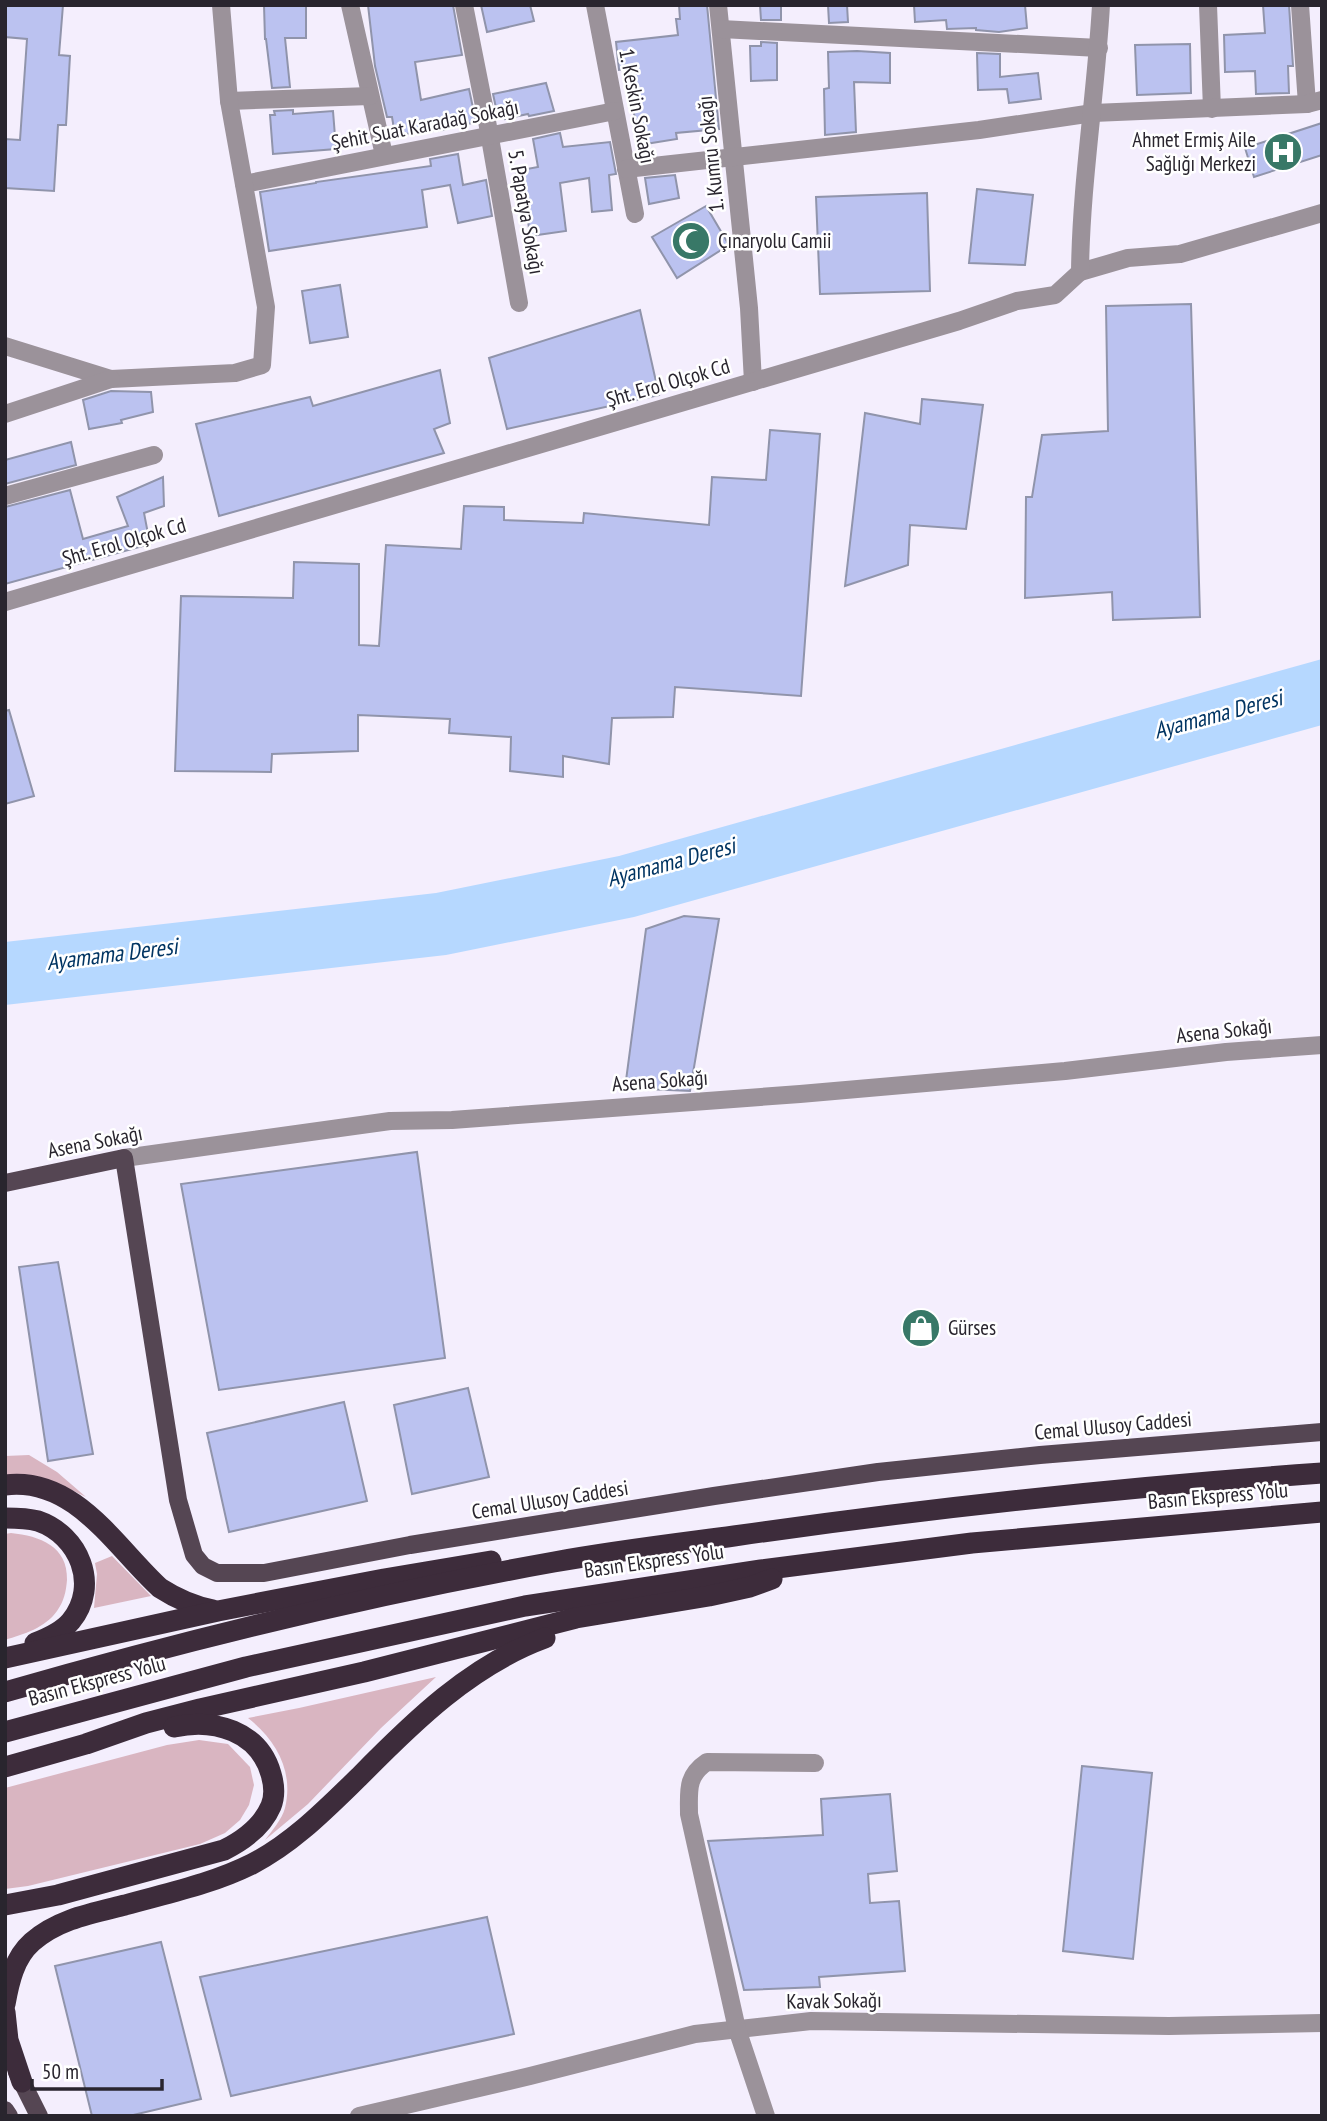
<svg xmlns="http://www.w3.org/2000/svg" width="1327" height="2121" font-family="'PT Sans Narrow',sans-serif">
  <rect width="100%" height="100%" fill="#f4eefd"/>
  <g fill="#d9b5c1">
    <path d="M29,1455L57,1472L86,1497L55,1482L5,1480V1456Z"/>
    <path d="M11,1533C40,1536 68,1546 67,1580C66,1592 64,1601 57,1611C45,1628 24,1634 5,1640V1534Z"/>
    <path d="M112,1556L151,1596L94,1608L97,1574L95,1563Z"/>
    <path d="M436,1677L381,1728L308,1804L265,1840C272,1831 282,1819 285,1808C294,1771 276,1740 248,1718L299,1708Z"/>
    <path d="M199,1740L228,1744L250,1767L254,1785L249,1805L240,1820L225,1833L200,1844L28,1886L5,1889V1788L167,1745Z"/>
  </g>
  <path fill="#b6d8ff" d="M1322,659V725L634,917L446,955L5,1005V942L436,893L619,856Z"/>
  <g fill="#bbc2f0" stroke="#9094ab" stroke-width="2">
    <path d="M5,5H63L59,55L70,56L66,125H58L54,191L5,188V139L20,140L27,39L5,37Z"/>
    <path d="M264,5H306V38H285L290,87L272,88L266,39H265Z"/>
    <path d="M368,5H453L462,55L415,62L421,100L469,89L476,122L443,130L395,135L392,117H387L375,66Z"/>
    <path d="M481,5H530L534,21L487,32Z"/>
    <path d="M679,5H707L719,129L676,133L677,139L639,145L627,69L619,70L616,42L678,35L676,19H680Z"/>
    <path d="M760,5H781V20H761Z"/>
    <path d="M828,5H847L848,22L829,23Z"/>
    <path d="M914,5H1025L1027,28L999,32L976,30V28L947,29L946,20L915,22Z"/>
    <path d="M1263,5H1289L1293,66H1288L1289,93L1256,94L1255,71L1225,72L1224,35L1265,33Z"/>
    <path d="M761,42L777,43V80L751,81L750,46H761Z"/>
    <path d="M1190,44L1191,93L1137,95L1135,45Z"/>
    <path d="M857,51L890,53V83L854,82L856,132L825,135L824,89L829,88L828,52Z"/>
    <path d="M977,53L1000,54V77L1038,73L1041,99L1009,103L1007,89L978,90Z"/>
    <path d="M546,83L554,111L529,116L528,114L505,119L504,115L498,117L493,94Z"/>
    <path d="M293,110V114L333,111L336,149L273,154L270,115H275L274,111Z"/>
    <path d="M1322,123V155L1254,177L1245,148Z"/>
    <path d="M560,133L563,147L610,142L616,174L609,175L612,210L592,212L589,178L560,183L566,231L530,236L524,190L520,191L516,171L538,167L533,139Z"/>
    <path d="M458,154L463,185L486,180L492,216L458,223L450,185L422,190L427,227L269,251L260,192L316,183V182L431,166L430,159Z"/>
    <path d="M675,175L679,198L649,204L645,178Z"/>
    <path d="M977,189L1033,195L1025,265L969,263Z"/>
    <path d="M927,193L930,291L820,294L816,197Z"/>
    <path d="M706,206L729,245L677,278L652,237Z"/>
    <path d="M340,285L348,337L310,343L302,291Z"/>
    <path d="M1191,304L1200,617L1113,620L1112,592L1025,598L1026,497H1032L1042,435L1108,431L1106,306Z"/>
    <path d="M640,310L659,395L507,429L489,358Z"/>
    <path d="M440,370L450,423L434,429L444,453L219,516L196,424L310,397L313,406Z"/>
    <path d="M111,391L151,392L153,412L121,420L122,423L89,429L83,400Z"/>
    <path d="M922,399L983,405L966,529L910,525L908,565L845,586L865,413L920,424Z"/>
    <path d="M770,430L820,434L801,696L675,687L673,717L612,718L609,764L563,756V777L510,771L511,737L449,733L450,719L358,715V751L272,754L271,772L175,771L181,596L293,598L294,562L359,564V645L379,646L386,545L461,549L464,506L504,507V520L583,523L584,513L709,525L712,477L766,480Z"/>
    <path d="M71,442L76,465L5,484V460Z"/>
    <path d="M163,477L164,506L144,513L150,544L5,584V507L70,490L83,539L128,526L117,497Z"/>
    <path d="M9,710L34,796L5,804V711Z"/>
    <path d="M684,916L719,919L690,1091L625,1088L646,929Z"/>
    <path d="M417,1152L445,1358L219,1390L181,1184Z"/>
    <path d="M58,1262L93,1454L48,1461L19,1267Z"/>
    <path d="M468,1388L489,1477L412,1494L394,1405Z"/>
    <path d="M344,1402L367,1501L229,1532L207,1433Z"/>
    <path d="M1082,1766L1152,1773L1133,1959L1063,1951Z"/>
    <path d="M890,1794L897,1871L868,1874L870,1903L899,1901L905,1971L819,1977L820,1987L744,1990L708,1841L823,1835L821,1799Z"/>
    <path d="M487,1917L514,2034L231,2096L200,1977Z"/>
    <path d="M161,1942L201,2099L129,2116H92L55,1966Z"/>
  </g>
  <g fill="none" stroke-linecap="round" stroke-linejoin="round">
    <g stroke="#9b929a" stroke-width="18">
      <path d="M350,5L384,155"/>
      <path d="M464,5L487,121L519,303"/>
      <path d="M595,5L635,214"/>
      <path d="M718,5L749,308L753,382"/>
      <path d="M1208,5L1212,109"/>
      <path d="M1300,5L1307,104"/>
      <path d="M721,29L1099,48"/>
      <path d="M229,101L370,96"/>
      <path d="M626,169L979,130L1093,113L1307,104L1322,100"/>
      <path d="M244,184L615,111"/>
      <path d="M1080,272L1128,258L1180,254L1322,213"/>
      <path d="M5,346L111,379L235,373L262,365L266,307L229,101L221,5"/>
      <path d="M5,414L111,379"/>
      <path d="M5,496L154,455"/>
      <path d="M5,602L959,321L1017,301L1055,295L1080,272C1081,183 1096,94 1101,5"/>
      <path d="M124,1158L390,1121L452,1120L800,1094L1065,1071L1226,1052L1322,1045"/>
      <path d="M359,2116L530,2076L695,2034L811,2021L1169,2026L1322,2023"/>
      <path d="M766,2116L737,2029L689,1814C689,1791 686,1776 707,1762L815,1763"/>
    </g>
    <g stroke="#554653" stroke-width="18">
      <path d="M5,1183L124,1158L178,1500L194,1555L203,1566L217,1573H264L410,1545L714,1496L878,1472L1040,1455L1322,1432"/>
      <path d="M17,2072L39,2116"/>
      <path d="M5,2110L9,2116"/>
    </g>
    <g stroke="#3d2c3b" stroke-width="21">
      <path d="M5,1485C75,1476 116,1548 160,1588C177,1599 193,1606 213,1610"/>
      <path d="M5,1518C16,1518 27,1518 38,1521C79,1535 100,1585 71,1621C62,1632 48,1638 35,1643"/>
      <path d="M5,1658L218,1611L384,1579L491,1561"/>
      <path d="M5,1692C186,1640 369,1595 554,1562C614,1551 674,1544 734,1536C929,1508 1125,1487 1322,1473"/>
      <path d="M5,1732L246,1667L525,1606L761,1570L972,1543L1322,1512"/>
      <path d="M5,1767L86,1744L146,1723L200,1709L364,1672L576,1618L709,1596L750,1587L772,1579"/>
      <path d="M5,1905L58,1895L224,1850C244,1840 262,1827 271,1806C275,1796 274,1784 271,1774C259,1731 214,1718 174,1727"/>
      <path d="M5,2004C9,1982 14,1958 32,1942C58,1919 93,1913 125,1905C168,1893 212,1884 252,1864C293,1843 326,1809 359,1777C413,1722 471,1665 545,1638"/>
      <path d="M5,2012L8,2040L22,2082"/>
    </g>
  </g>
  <defs>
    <g id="hospital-disc" transform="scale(2.0125)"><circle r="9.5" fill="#387867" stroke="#fff"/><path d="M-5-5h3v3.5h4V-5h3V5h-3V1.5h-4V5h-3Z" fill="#fff"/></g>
    <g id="mosque-disc" transform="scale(2.0125)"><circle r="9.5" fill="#387867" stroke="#fff"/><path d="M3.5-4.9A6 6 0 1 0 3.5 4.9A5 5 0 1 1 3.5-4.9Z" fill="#fff"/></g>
    <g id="shop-disc" transform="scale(2.0125)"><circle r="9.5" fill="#387867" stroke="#fff"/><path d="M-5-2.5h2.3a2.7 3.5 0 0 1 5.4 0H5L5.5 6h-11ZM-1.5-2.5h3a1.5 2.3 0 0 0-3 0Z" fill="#fff"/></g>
  </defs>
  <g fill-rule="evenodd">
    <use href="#hospital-disc" x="1283" y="152"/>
    <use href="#mosque-disc" x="691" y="241"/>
    <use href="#shop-disc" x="921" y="1328"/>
  </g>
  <g text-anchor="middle" stroke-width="5" stroke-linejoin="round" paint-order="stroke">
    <g font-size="21" fill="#29252e" stroke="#fff">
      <text transform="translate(637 106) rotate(79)" y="7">1. Keskin Sokağı</text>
      <text transform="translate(425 125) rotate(-11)" y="7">Şehit Suat Karadağ Sokağı</text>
      <text transform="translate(711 154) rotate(-96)" y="7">1. Kumru Sokağı</text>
      <text transform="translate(526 212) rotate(80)" y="7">5. Papatya Sokağı</text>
      <text transform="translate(668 383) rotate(-16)" y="7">Şht. Erol Olçok Cd</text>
      <text transform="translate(124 542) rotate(-16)" y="7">Şht. Erol Olçok Cd</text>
      <text transform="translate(1224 1031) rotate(-6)" y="7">Asena Sokağı</text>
      <text transform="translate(660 1081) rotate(-4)" y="7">Asena Sokağı</text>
      <text transform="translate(95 1142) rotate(-11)" y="7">Asena Sokağı</text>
      <text transform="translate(1113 1426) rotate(-5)" y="7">Cemal Ulusoy Caddesi</text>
      <text transform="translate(1218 1496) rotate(-5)" y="7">Basın Ekspress Yolu</text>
      <text transform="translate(550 1500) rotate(-9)" y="7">Cemal Ulusoy Caddesi</text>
      <text transform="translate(654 1561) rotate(-8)" y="7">Basın Ekspress Yolu</text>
      <text transform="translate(97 1681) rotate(-15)" y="7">Basın Ekspress Yolu</text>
      <text transform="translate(834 2001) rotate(-1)" y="7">Kavak Sokağı</text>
    </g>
    <g font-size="21" fill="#29252e" stroke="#fff" text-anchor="start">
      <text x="1256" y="147" text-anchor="end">Ahmet Ermiş Aile<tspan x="1256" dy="24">Sağlığı Merkezi</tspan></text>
      <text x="718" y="248">Çınaryolu Camii</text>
      <text x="948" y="1335">Gürses</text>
    </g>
    <g font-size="23" font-style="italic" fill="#003462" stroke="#fff">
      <text transform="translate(1218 714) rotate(-15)" y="8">Ayamama Deresi</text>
      <text transform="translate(671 862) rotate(-15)" y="8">Ayamama Deresi</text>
      <text transform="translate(112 954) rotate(-7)" y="8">Ayamama Deresi</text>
    </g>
  </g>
  <rect width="1327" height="2121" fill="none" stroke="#29252e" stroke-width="14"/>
  <path d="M32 2079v10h130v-10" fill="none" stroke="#29252e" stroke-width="3.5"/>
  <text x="42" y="2079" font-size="21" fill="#29252e" stroke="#ffffff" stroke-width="5" paint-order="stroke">50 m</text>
</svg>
